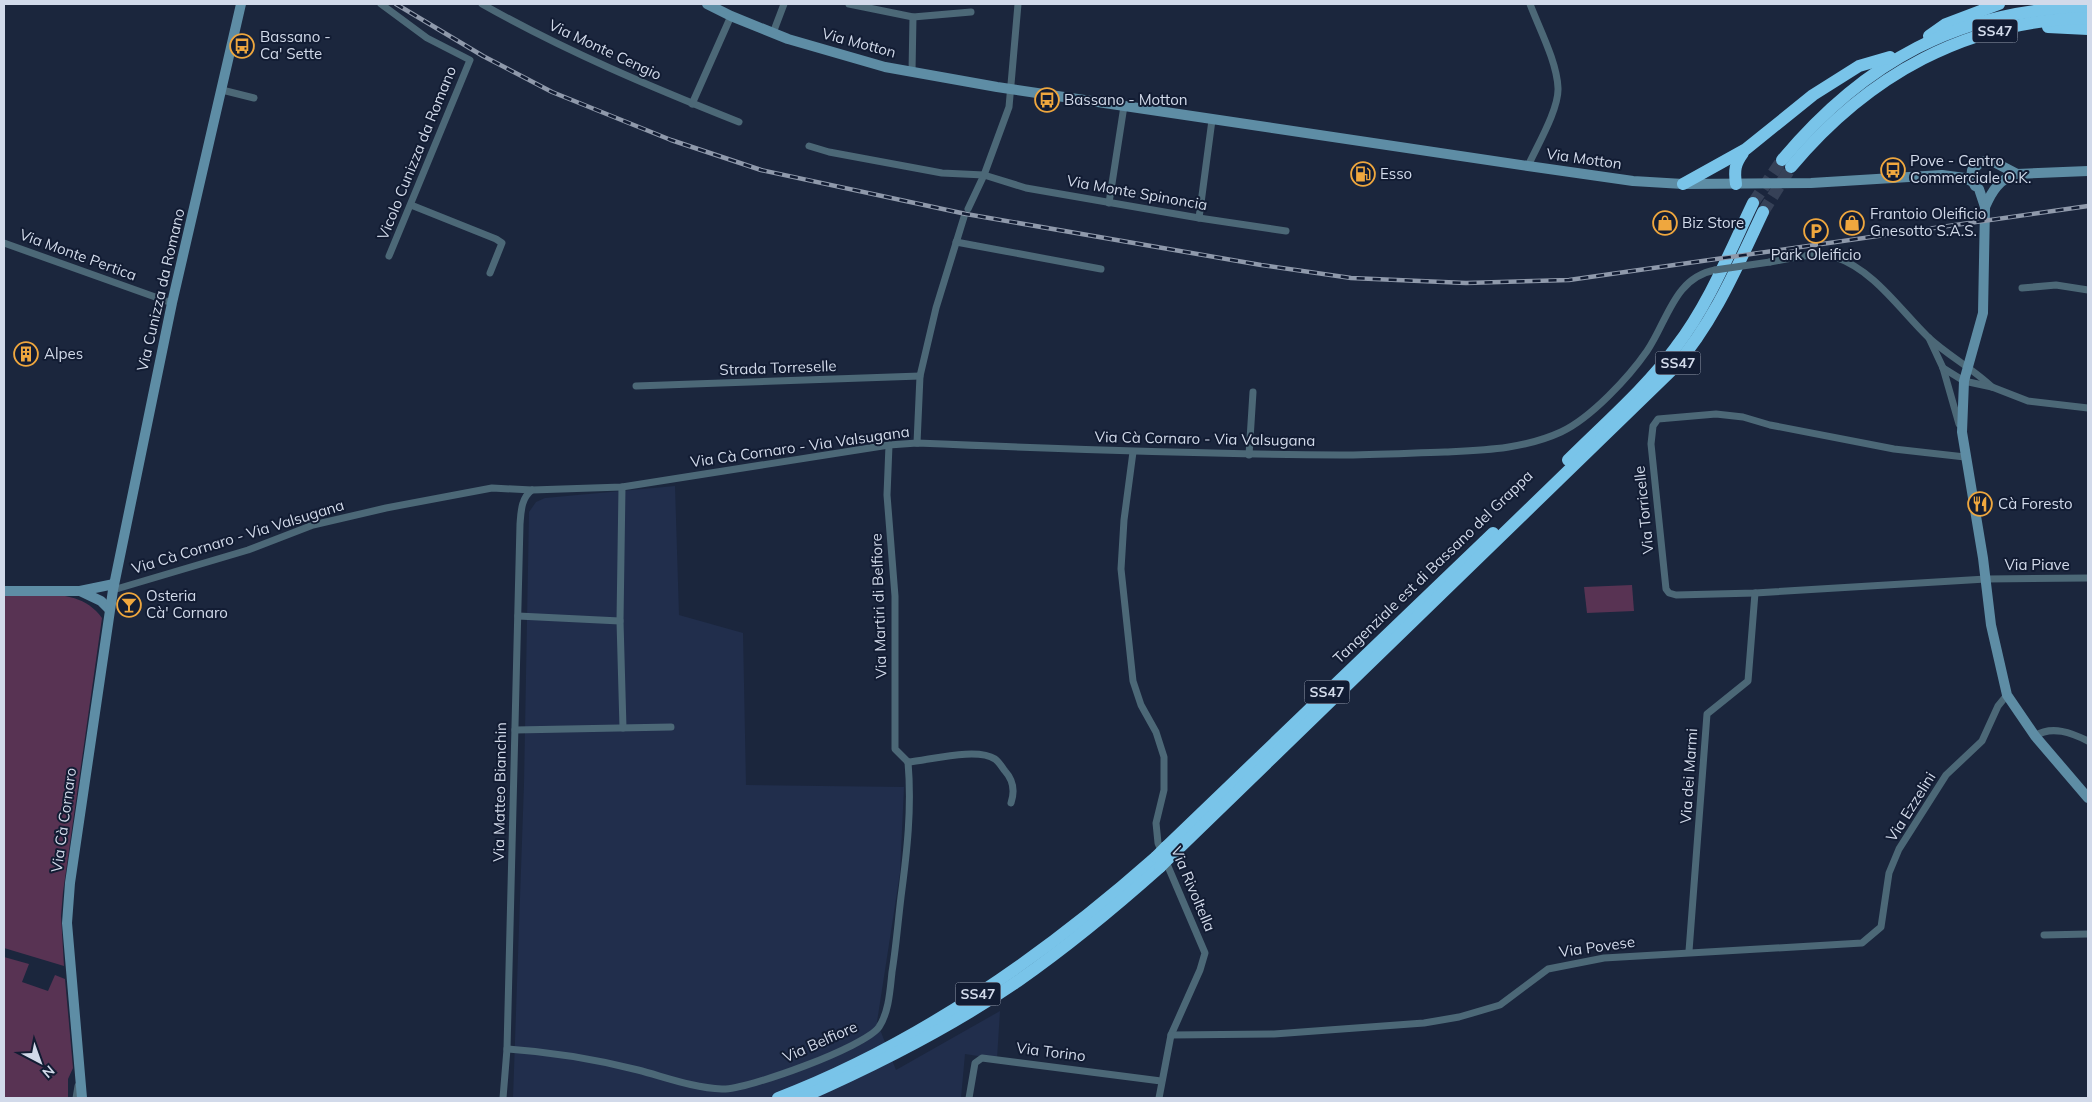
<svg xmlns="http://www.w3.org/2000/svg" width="2092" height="1102" font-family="Mulish,sans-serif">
  <rect width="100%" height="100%" fill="#1b263d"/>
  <path fill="#212e4c" d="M675,486L679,615L743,633L746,785L904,787L900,873L877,1022L896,1070L1000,1011L997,1059L965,1054L961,1098H513L524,784L529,512L536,502L545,498Z"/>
  <g fill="#583353">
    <path d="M1632,585L1634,611L1587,613L1584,587Z"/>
    <path d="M4,595C37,595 80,587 102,618L63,892L61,916L64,966L4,948Z"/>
    <path d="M4,957L29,964L22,982L48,991L55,975L65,979L73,1068L68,1079V1098H4Z"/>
  </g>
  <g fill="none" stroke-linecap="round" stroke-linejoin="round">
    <g stroke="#364157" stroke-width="12" stroke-dasharray="12 6" stroke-linecap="butt">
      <path d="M1753,203L1782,160"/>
      <path d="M1763,212L1791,167"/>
    </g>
    <g stroke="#4c6877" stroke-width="7">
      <path d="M381,4L427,38L470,60L389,256"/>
      <path d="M482,4C565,51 651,87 739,122"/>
      <path d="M849,4L913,17L971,12"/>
      <path d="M773,33L784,4"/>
      <path d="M912,72L913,17"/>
      <path d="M222,90L254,98"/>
      <path d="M692,104L731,16"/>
      <path d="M809,146L829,152L942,173L984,175L1026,188L1199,218L1286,231"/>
      <path d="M1528,166C1537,146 1559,109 1558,88C1557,62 1539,28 1530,4"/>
      <path d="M1109,203L1124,106"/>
      <path d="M411,205L496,239L502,243L490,273"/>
      <path d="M968,209L984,175L1009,107L1018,4"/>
      <path d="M1199,218L1212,120"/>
      <path d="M956,242L1101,269"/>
      <path d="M4,243L172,303"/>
      <path d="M1770,262C1790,259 1816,251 1835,257C1874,270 1900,310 1928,337C1947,355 1972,368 1992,387"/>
      <path d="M2022,288L2056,285L2088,290"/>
      <path d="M1929,338L1943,368L1959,424"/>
      <path d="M1943,368L1964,381L1992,387L2028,401L2088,408"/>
      <path d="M636,386L920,376"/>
      <path d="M917,443L920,376L936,308L964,217"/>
      <path d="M889,445L887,495L895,596V749L908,762"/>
      <path d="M1133,452L1124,520L1121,569L1133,681L1141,705L1156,732L1164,757V790L1156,823L1158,843L1205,953L1200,970L1171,1035L1159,1098"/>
      <path d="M1249,455L1253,392"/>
      <path d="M1965,457L1894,449L1770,425L1743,417L1716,414L1658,419L1653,426L1651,444L1666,589L1669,593L1676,595L1755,593L1986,579L2088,578"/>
      <path d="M622,487L620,621L623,728"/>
      <path d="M113,590L248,550L313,525L386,508L492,488L532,490L622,487L889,445L917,443C1058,449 1198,454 1340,455C1375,455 1410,453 1445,452C1485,450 1524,449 1561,432C1591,418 1629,377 1647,351C1668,320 1674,278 1715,270"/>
      <path d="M518,616L620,621"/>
      <path d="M515,730L671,727"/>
      <path d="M2035,736C2052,725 2072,733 2088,741"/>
      <path d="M908,762C930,760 977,747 995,759C999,762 1002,767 1005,771C1014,781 1015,791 1011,803"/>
      <path d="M2044,935L2088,934"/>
      <path d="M1689,951L1707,714L1748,681L1755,593"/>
      <path d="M1171,1035L1274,1034L1424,1023L1459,1017L1500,1005L1548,969L1604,958L1862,943L1881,927L1889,873L1899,849L1946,775L1982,741L1998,706L2007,695"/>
      <path d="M507,1049C552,1052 594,1059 638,1070C665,1077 694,1088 722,1089C747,1090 865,1047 879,1027C889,1012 890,990 892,972C896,947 898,922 901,897C907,852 912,808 908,762"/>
      <path d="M76,1098L78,1086"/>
      <path d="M503,1098L507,1049L520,524C521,512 521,498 532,490"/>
      <path d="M969,1098L975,1063L982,1058L1161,1081"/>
    </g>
    <g stroke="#5e8da5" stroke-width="10">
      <path d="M707,4L731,16L788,39L885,67L997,87L1528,166L1633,181L1683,184L1811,183L1942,175L1965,178L1973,182"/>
      <path d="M1975,186L1971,178L1972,170L1982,161L1994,162L2017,174"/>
      <path d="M1979,189L1985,207L1983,313L1964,381L1962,432L1983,558L1991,625L2007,695L2035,736L2088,798"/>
      <path d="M1985,207C1992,191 1999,179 2017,174L2088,171"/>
      <path d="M4,591H80L114,584"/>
      <path d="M80,591L101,601L109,609"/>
      <path d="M82,1098L67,923L70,883L113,590L172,303L241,4"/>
    </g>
    <g stroke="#79c4e9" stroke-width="12">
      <path d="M2048,27L2088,29"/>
      <path d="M1929,36L1946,24L1999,4"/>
      <path d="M1782,160C1864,62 1959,9 2088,7"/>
      <path d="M1791,167C1868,75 1967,20 2088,18"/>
      <path d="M1683,184L1746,149L1813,95L1859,66L1890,57"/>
      <path d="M1736,184C1734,170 1735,164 1743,153"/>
      <path d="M1568,460C1604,424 1646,388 1676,347C1709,304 1730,251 1753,203"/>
      <path d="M1166,847L1493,533"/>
      <path d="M1170,857L1673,369C1714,322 1737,267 1763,212"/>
      <path d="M778,1098C919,1044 1044,956 1156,857"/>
      <path d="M801,1098C876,1065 950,1028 1018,981C1068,946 1114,908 1160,867"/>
    </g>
    <g stroke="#8f99ab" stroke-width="4.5">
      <path id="rail" d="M396,4L483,56L552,92L671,140L761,170L966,214L1261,265L1351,278L1466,283L1569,280L2088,206"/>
    </g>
    <use href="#rail" stroke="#121c33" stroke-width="2.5" stroke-dasharray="8" stroke-linecap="butt"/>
    <path stroke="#4c6877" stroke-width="7" d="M1715,270L1770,262"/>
    <g stroke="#79c4e9" stroke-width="12">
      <path d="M1156,857L1166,847"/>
      <path d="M1160,867L1170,857"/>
    </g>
  </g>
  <defs>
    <g id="bus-ring" transform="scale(1.25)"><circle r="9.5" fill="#121c33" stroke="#efa73e" stroke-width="1.5"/><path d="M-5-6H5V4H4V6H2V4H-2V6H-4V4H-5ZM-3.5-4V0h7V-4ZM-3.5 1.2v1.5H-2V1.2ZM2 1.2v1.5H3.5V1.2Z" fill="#efa73e"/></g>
    <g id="fuel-ring" transform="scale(1.25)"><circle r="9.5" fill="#121c33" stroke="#efa73e" stroke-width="1.5"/><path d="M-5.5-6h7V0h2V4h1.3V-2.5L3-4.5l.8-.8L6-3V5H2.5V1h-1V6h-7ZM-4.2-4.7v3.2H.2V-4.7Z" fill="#efa73e"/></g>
    <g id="shop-ring" transform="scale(1.25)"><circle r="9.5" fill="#121c33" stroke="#efa73e" stroke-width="1.5"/><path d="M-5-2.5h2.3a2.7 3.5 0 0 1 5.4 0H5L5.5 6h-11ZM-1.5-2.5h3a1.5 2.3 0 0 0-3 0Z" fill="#efa73e"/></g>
    <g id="parking-ring" transform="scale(1.25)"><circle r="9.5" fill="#121c33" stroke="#efa73e" stroke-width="1.5"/><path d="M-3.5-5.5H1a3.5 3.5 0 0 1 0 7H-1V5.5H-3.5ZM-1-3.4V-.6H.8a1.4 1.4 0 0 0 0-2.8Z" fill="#efa73e"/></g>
    <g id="building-ring" transform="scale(1.25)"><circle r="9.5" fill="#121c33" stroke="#efa73e" stroke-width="1.5"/><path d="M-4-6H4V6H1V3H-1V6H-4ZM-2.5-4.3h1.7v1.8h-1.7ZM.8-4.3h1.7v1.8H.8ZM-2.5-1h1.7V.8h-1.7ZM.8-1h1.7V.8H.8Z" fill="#efa73e"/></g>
    <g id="restaurant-ring" transform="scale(1.25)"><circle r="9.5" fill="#121c33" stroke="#efa73e" stroke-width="1.5"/><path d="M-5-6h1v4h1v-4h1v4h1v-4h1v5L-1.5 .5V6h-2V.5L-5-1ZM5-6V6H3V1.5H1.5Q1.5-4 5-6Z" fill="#efa73e"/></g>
    <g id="bar-ring" transform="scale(1.25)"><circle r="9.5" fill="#121c33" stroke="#efa73e" stroke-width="1.5"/><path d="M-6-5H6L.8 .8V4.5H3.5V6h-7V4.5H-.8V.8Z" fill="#efa73e"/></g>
  </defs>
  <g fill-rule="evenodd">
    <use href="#bus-ring" x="242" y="46"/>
    <use href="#bus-ring" x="1047" y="100"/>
    <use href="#bus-ring" x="1893" y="170"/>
    <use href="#fuel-ring" x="1363" y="174"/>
    <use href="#shop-ring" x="1665" y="223"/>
    <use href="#shop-ring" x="1852" y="223"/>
    <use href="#parking-ring" x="1816" y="231"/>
    <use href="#building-ring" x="26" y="354"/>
    <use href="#restaurant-ring" x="1980" y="504"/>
    <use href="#bar-ring" x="129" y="605"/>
  </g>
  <g text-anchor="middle" stroke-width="4" stroke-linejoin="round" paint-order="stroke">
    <g fill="#121c33" stroke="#98a1b3" stroke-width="1">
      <rect x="1972.5" y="19.5" width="45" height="23" rx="4"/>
      <rect x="1655.5" y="351.5" width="45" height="23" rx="4"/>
      <rect x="1304.5" y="680.5" width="45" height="23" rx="4"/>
      <rect x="955.5" y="982.5" width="45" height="23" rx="4"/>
    </g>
    <g font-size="14" font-weight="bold" fill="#d2daea">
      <text x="1995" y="36">SS47</text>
      <text x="1678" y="368">SS47</text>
      <text x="1327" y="697">SS47</text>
      <text x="978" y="999">SS47</text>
    </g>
    <g font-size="15" fill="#d2daea" stroke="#121c33" text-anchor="start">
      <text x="260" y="42">Bassano -<tspan x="260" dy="17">Ca' Sette</tspan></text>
      <text x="1064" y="105">Bassano - Motton</text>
      <text x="1910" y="166">Pove - Centro<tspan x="1910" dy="17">Commerciale O.K.</tspan></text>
      <text x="1380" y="179">Esso</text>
      <text x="1870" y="219">Frantoio Oleificio<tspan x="1870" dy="17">Gnesotto S.A.S.</tspan></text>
      <text x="1682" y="228">Biz Store</text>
      <text x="1816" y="260" text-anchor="middle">Park Oleificio</text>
      <text x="44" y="359">Alpes</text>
      <text x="1998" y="509">Cà Foresto</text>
      <text x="146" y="601">Osteria<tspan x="146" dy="17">Cà' Cornaro</tspan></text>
    </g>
    <g font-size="15" fill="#d2daea" stroke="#121c33">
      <text transform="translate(859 43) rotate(15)" y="5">Via Motton</text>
      <text transform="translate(605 50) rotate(25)" y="5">Via Monte Cengio</text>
      <text transform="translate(417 153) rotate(-68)" y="5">Vicolo Cunizza da Romano</text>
      <text transform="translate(1584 159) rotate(8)" y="5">Via Motton</text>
      <text transform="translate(1137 193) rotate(10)" y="5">Via Monte Spinoncia</text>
      <text transform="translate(78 255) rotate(20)" y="5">Via Monte Pertica</text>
      <text transform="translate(161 290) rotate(-77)" y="5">Via Cunizza da Romano</text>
      <text transform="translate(778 368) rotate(-2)" y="5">Strada Torreselle</text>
      <text transform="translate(1205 439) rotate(1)" y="5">Via Cà Cornaro - Via Valsugana</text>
      <text transform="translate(800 447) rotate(-8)" y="5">Via Cà Cornaro - Via Valsugana</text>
      <text transform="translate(1644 510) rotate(-96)" y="5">Via Torricelle</text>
      <text transform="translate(238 537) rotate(-17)" y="5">Via Cà Cornaro - Via Valsugana</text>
      <text x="2037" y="570">Via Piave</text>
      <text transform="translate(1433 567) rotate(-44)" y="5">Tangenziale est di Bassano del Grappa</text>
      <text transform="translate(879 606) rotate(-92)" y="5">Via Martiri di Belfiore</text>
      <text transform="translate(1689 776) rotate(-86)" y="5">Via dei Marmi</text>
      <text transform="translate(500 792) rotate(-89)" y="5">Via Matteo Bianchin</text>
      <text transform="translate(1911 807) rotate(-58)" y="5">Via Ezzelini</text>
      <text transform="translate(64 820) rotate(-82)" y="5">Via Cà Cornaro</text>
      <text transform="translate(1193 889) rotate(67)" y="5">Via Rivoltella</text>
      <text transform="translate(1597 947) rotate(-8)" y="5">Via Povese</text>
      <text transform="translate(820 1042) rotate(-24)" y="5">Via Belfiore</text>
      <text transform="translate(1051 1052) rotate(7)" y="5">Via Torino</text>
    </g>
  </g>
  <rect width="2092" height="1102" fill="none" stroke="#d2daea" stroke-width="10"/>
  <g transform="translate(40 1062) rotate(139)" stroke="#121c33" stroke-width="4" paint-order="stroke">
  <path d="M0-4L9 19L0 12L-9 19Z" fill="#d2daea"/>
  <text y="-8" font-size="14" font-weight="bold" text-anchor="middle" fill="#d2daea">N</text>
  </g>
</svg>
